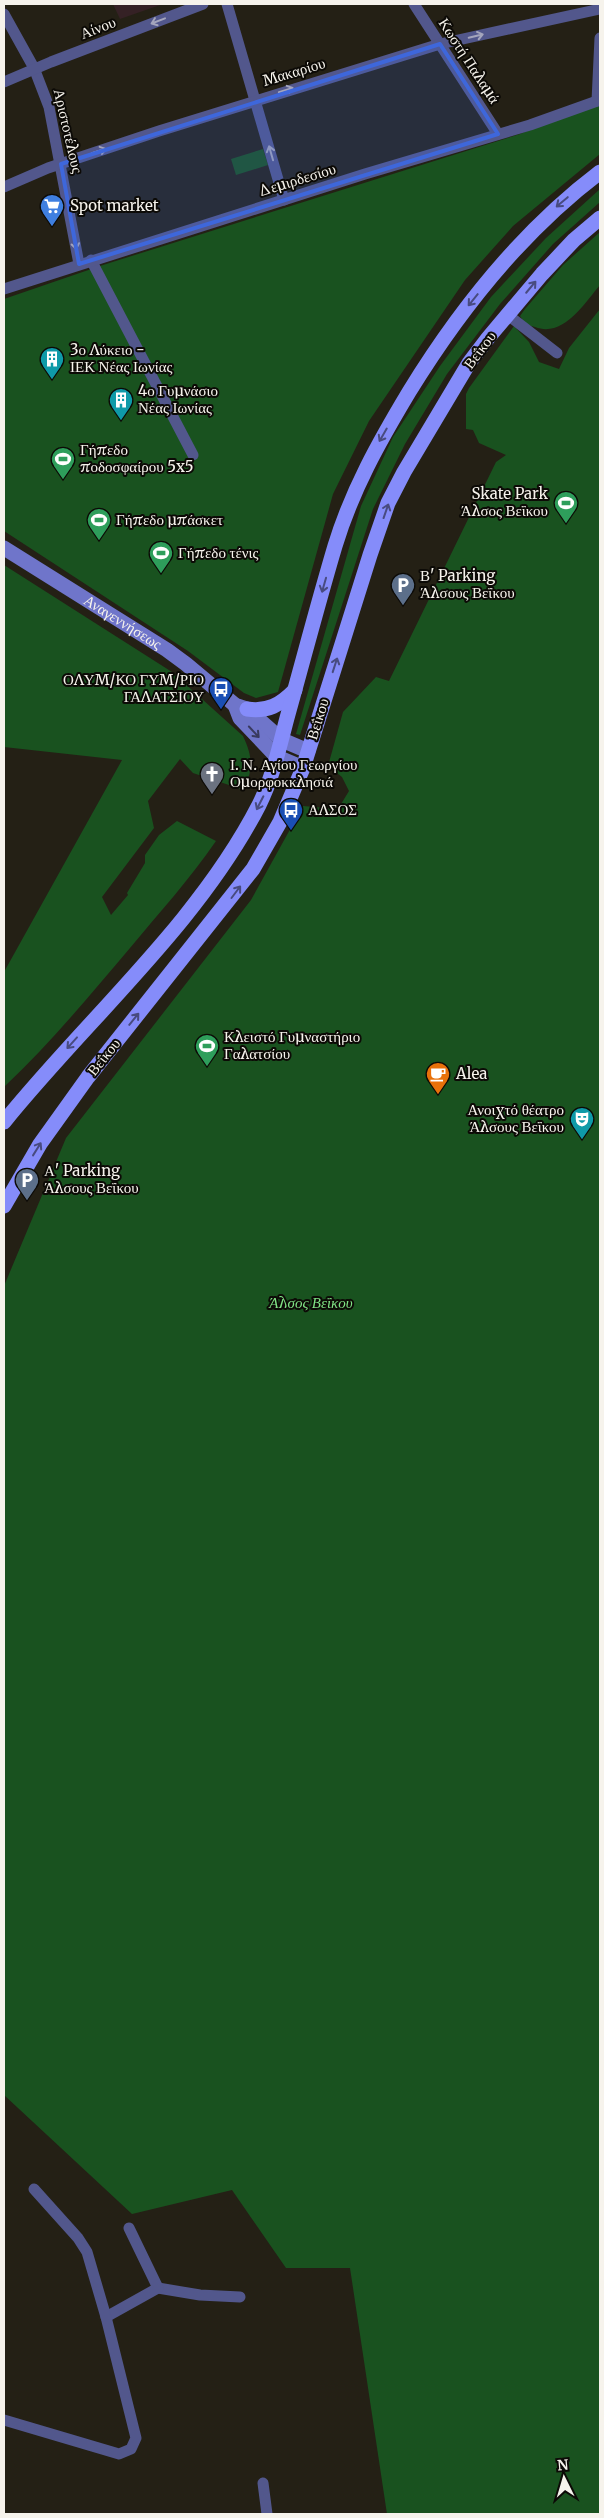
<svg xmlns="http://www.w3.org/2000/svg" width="604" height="2518" font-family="Merriweather,serif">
  <rect width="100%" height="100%" fill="#242015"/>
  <path fill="#352125" d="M113,4H163L120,19Z"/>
  <g fill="#19521f">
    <path d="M600,101V154L513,226L465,280L369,421L333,494L278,692L256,698L244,693L188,651L4,531V299L103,265L520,134Z"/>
    <path d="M263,149L268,165L236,175L231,159Z"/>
    <path d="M600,189V202L553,244L500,304L447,374L405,444L373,509L300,735L296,734L361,506L393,437L440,366L491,297L546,238Z"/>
    <path d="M600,232V285C584,304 563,338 535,327C527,325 525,323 520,316L525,309L563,265Z"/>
    <path d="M600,309V2514H387L350,2268H286L232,2190L132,2214L4,2095V1286L66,1138L251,900L303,806L338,809L349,791L342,777L328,766L343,712L376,677L389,681L496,462L506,455L479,443L473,430L466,429V394L469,388L514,326L529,342L539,362L559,369L569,348Z"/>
    <path d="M4,565L172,672L243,736C253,757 253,769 244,790L193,773L180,759L148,801L154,828L102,897L111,915L128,895L127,893L145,863V855L159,835L177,821L216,841C190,879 159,913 130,948C89,996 50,1044 4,1087V972L122,760L4,747Z"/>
  </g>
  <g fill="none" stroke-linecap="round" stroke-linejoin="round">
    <g stroke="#52578c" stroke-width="11">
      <path d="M227,4L284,200"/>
      <path d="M414,4L498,134"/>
      <path d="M4,14L34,68L49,107L79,264"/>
      <path d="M4,82L51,62L203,4"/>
      <path d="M597,101L600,38"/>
      <path d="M4,187L48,168L159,131L440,44L600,9"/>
      <path d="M91,260L193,455"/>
      <path d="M4,289L365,174L530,125L600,100"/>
      <path d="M508,315L557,353"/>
      <path d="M158,2288L200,2295L240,2297"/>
      <path d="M106,2317L158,2288L129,2228"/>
      <path d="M4,2420L119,2454L131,2449L136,2438L106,2317L87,2252L78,2238L34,2189"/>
      <path d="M263,2483L267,2514"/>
    </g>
    <g stroke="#6f75ca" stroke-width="15">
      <path id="s1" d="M4,548L167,650L186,664L235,705L247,709L282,740L308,751"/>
      <path d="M235,705L240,718L277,757L303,768"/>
    </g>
    <g stroke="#858cfa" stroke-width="15">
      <path d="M247,709C268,712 280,705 295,690"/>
      <path d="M4,1122C87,1019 198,924 259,805C273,777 279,748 287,718C303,661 318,603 335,546C352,490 379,442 409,392C460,309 522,231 600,172"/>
      <path d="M4,1206L40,1144L88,1077L253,869L280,822L303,768L370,555L388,503L404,472L469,363L488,338L542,274L574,240L600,218"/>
    </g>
  </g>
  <defs><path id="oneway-shaft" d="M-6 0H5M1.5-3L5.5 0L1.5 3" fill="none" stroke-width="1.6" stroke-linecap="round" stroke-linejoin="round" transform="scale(1.25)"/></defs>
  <g stroke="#a4a5bc">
    <use href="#oneway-shaft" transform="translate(158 21) rotate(159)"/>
    <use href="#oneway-shaft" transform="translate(476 36) rotate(-13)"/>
    <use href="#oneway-shaft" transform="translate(286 90) rotate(-17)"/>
    <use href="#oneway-shaft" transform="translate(99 151) rotate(-18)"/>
    <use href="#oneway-shaft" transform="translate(271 153) rotate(-106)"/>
    <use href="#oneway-shaft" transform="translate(75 242) rotate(80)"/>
  </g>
  <g stroke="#484b80">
    <use href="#oneway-shaft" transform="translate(562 202) rotate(140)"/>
    <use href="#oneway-shaft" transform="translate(531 287) rotate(-50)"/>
    <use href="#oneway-shaft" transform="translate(473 300) rotate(129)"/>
    <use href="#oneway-shaft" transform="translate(383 435) rotate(120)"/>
    <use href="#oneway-shaft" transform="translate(386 511) rotate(-71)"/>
    <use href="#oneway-shaft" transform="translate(324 585) rotate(106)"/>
    <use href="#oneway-shaft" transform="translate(335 665) rotate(-72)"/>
    <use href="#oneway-shaft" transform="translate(260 803) rotate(117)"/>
    <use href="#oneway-shaft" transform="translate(236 892) rotate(-53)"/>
    <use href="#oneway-shaft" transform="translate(134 1019) rotate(-51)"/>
    <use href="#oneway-shaft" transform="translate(72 1043) rotate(132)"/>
    <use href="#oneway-shaft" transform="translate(37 1149) rotate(-58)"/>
  </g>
  <use stroke="#393a5e" href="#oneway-shaft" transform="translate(254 732) rotate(47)"/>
  <path fill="#3e67db" fill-opacity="0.2" stroke="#3e67db" stroke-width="4" stroke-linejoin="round" d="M440,44L498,134L79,264L61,164Z"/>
  <defs>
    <g id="supermarket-pin" transform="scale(1.25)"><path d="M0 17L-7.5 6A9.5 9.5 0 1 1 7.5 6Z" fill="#3f7fe0" stroke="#0c0a06"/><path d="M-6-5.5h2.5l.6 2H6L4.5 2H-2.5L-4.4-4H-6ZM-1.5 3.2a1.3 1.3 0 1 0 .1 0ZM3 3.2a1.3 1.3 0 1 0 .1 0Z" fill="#fff"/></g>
    <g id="building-pin" transform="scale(1.25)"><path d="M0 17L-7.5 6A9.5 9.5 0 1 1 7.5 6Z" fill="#0f9aa8" stroke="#0c0a06"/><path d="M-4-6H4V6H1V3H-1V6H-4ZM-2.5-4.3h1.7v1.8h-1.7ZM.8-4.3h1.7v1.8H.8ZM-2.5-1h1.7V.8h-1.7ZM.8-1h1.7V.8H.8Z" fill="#fff"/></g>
    <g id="stadium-pin" transform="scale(1.25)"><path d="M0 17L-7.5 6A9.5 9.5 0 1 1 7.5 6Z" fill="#2e9e5b" stroke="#0c0a06"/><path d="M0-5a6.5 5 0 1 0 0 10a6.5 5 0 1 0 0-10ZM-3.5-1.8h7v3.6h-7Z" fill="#fff"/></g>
    <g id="parking-pin" transform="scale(1.25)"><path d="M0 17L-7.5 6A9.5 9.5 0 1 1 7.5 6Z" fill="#5c6f8a" stroke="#0c0a06"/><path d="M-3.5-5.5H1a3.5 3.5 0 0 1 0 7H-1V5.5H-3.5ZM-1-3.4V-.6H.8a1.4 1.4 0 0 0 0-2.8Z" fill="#fff"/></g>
    <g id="bus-pin" transform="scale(1.25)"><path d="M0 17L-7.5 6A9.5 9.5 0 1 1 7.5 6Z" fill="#1a4fb4" stroke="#0c0a06"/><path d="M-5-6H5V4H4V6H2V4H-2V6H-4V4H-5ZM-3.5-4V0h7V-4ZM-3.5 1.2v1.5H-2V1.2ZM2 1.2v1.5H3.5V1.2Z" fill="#fff"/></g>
    <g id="church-pin" transform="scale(1.25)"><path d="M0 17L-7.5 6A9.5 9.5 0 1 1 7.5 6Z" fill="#6b7280" stroke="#0c0a06"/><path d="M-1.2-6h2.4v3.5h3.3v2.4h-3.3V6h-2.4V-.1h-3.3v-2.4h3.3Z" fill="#fff"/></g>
    <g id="cafe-pin" transform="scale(1.25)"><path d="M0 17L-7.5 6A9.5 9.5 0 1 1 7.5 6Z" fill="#e8710a" stroke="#0c0a06"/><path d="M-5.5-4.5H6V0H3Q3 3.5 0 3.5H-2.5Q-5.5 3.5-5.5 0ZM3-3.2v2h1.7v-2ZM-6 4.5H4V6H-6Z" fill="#fff"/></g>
    <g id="theatre-pin" transform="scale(1.25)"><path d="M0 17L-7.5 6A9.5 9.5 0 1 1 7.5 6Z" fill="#0f9aa8" stroke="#0c0a06"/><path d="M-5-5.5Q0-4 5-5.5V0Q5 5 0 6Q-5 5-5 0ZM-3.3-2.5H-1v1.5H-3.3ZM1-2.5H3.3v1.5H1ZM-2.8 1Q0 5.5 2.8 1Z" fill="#fff"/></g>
  </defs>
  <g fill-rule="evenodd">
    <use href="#supermarket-pin" x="52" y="206"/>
    <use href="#building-pin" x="52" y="359"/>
    <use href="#building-pin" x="121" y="400"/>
    <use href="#stadium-pin" x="63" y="459"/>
    <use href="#stadium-pin" x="566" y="503"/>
    <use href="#stadium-pin" x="99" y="520"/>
    <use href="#stadium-pin" x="161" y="553"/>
    <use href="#parking-pin" x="403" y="585"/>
    <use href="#bus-pin" x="221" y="689"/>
    <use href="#church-pin" x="212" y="774"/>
    <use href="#bus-pin" x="291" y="810"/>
    <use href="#stadium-pin" x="207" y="1046"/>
    <use href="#cafe-pin" x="438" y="1074"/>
    <use href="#theatre-pin" x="582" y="1119"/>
    <use href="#parking-pin" x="27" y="1180"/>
  </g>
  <g text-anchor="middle" stroke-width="4" stroke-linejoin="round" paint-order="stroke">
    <g font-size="15" fill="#f6f3ec" stroke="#0c0a06">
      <text transform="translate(98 28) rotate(-21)" y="5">Αίνου</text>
      <text transform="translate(469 61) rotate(57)" y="5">Κωστή Παλαμά</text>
      <text transform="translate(294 72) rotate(-17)" y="5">Μακαρίου</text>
      <text transform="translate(68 131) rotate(77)" y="5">Αριστοτέλους</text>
      <text transform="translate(297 180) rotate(-17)" y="5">Δεμιρδεσίου</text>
      <text transform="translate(480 350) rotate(-53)" y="5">Βεΐκου</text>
      <text dy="5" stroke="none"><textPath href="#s1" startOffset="140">Αναγεννήσεως</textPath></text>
      <text transform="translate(318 719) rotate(-73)" y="5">Βεΐκου</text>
      <text transform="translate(104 1057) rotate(-51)" y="5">Βεΐκου</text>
    </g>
    <g font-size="15" fill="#f6f3ec" stroke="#0c0a06" text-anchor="start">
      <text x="70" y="211">Spot market</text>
      <text x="70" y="355">3ο Λύκειο -<tspan x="70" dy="17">ΙΕΚ Νέας Ιωνίας</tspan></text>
      <text x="138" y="396">4ο Γυμνάσιο<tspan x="138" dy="17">Νέας Ιωνίας</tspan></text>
      <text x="80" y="455">Γήπεδο<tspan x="80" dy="17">ποδοσφαίρου 5x5</tspan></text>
      <text x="548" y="499" text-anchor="end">Skate Park<tspan x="548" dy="17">Άλσος Βεΐκου</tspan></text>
      <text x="116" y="525">Γήπεδο μπάσκετ</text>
      <text x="178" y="558">Γήπεδο τένις</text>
      <text x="420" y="581">Β' Parking<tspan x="420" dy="17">Άλσους Βεΐκου</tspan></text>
      <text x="204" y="685" text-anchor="end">ΟΛΥΜ/ΚΟ ΓΥΜ/ΡΙΟ<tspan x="204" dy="17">ΓΑΛΑΤΣΙΟΥ</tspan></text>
      <text x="230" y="770">Ι. Ν. Αγίου Γεωργίου<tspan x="230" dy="17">Ομορφοκκλησιά</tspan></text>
      <text x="308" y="815">ΑΛΣΟΣ</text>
      <text x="224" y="1042">Κλειστό Γυμναστήριο<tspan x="224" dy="17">Γαλατσίου</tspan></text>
      <text x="456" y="1079">Alea</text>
      <text x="564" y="1115" text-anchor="end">Ανοιχτό θέατρο<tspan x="564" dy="17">Άλσους Βεΐκου</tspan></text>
      <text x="44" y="1176">Α' Parking<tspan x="44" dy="17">Άλσους Βεΐκου</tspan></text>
    </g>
    <g font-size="15" font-style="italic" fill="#80e385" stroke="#0c0a06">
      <text x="311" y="1308">Άλσος Βεΐκου</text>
    </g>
  </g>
  <rect width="604" height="2518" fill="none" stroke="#f6f3ec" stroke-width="10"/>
  <g transform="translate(564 2478) rotate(355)" stroke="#0c0a06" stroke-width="4" paint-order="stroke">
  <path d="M0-4L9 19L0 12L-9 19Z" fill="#f6f3ec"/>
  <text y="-8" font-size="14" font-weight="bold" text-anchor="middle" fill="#f6f3ec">N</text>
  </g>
</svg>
